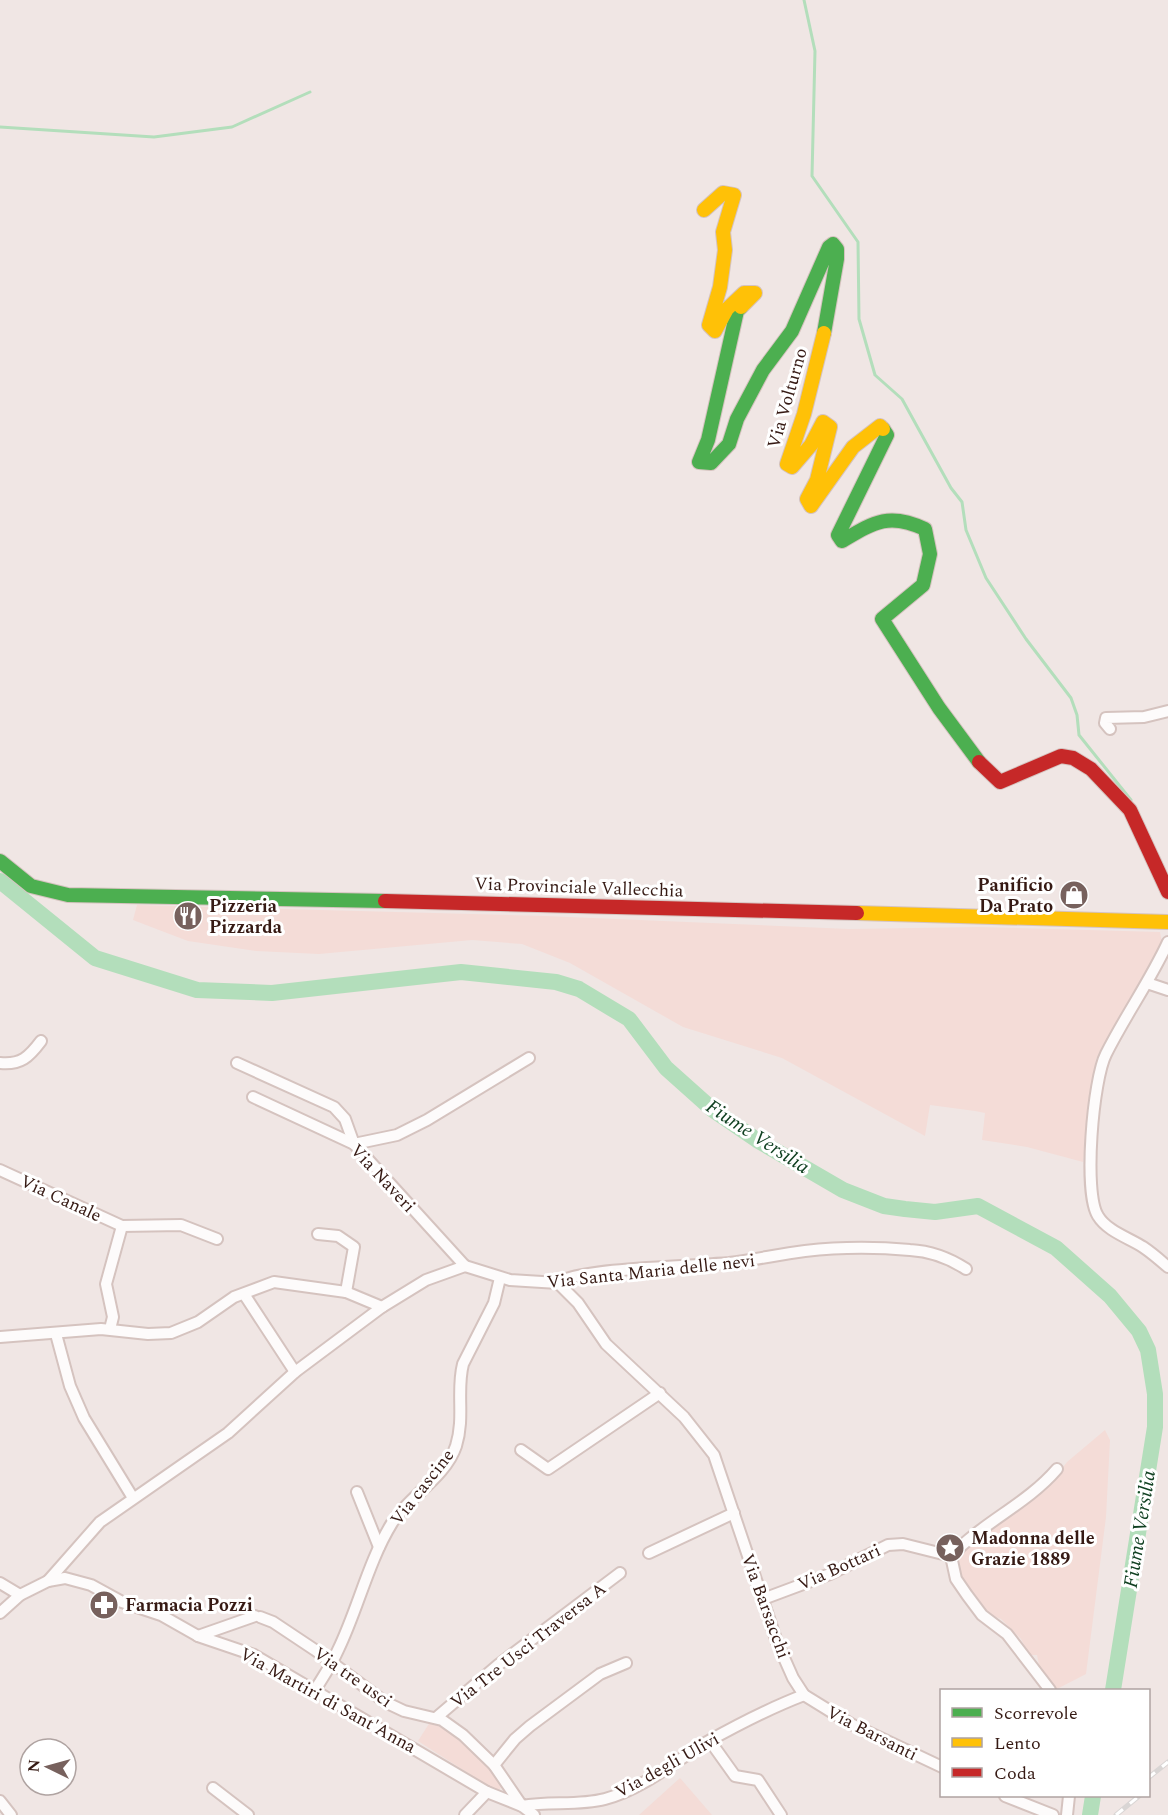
<svg xmlns="http://www.w3.org/2000/svg" width="1168" height="1815" font-family="Spectral,serif">
  <rect width="100%" height="100%" fill="#f0e6e4"/>
  <g fill="#f4dcd7">
    <path d="M137,905L545,916L849,929L978,927L1160,932L1162,943L1096,1059L1083,1162L1027,1147L982,1140L985,1113L975,1111L930,1105L925,1136L782,1058L683,1027L570,963L522,944L472,940L319,954L256,951L188,941L159,930L133,920Z"/>
    <path d="M1105,1430L1110,1440L1106,1517L1086,1674L1055,1690L1040,1670L1037,1655H1029L1021,1639L1001,1619L987,1614L963,1578L956,1566L957,1561L966,1546L1051,1483L1067,1462Z"/>
    <path d="M432,1719L452,1731L494,1772L502,1785L500,1789L495,1790L488,1786L418,1741Z"/>
    <path d="M680,1778L712,1815H639Z"/>
  </g>
  <g fill="none" stroke-linecap="round" stroke-linejoin="round">
    <g stroke="#b3debb" stroke-width="3">
      <path d="M804,0L815,51L812,176L858,242L859,319L875,375L902,399L951,488L962,502L966,530L986,578L1026,639L1071,698L1077,715L1079,735L1131,800"/>
      <path d="M0,127L154,137L232,127L310,92"/>
    </g>
    <g stroke="#b3debb" stroke-width="16">
      <path d="M0,881L95,958L197,990L272,993L461,972L556,982L579,989L629,1019L666,1068L713,1110L757,1140L843,1190L884,1206L905,1209L935,1212L978,1206L1056,1248L1110,1296L1139,1331L1148,1350L1155,1394V1427L1113,1690"/>
      <path d="M1090,1815L1093,1796"/>
    </g>
    <g stroke="#d5c3bf" stroke-width="14">
      <g id="street">
        <path d="M1110,729L1105,723L1106,718L1144,717L1168,711"/>
        <path d="M1168,942C1150,981 1125,1016 1106,1054C1093,1079 1083,1193 1098,1216C1107,1231 1129,1238 1143,1247C1152,1253 1160,1260 1168,1267"/>
        <path d="M1147,983L1168,990"/>
        <path d="M0,1063C21,1065 29,1057 41,1041"/>
        <path d="M237,1063L334,1107L345,1119L354,1144L397,1135L427,1120L529,1058"/>
        <path d="M253,1097L354,1144L465,1266"/>
        <path d="M0,1170L122,1226L181,1225L217,1239"/>
        <path d="M318,1234L338,1236L354,1247L346,1292"/>
        <path d="M558,1283L578,1303L606,1344L684,1417L714,1455L777,1642L793,1678L804,1695L851,1724L942,1767"/>
        <path d="M244,1294L295,1372"/>
        <path d="M110,1329L113,1317L106,1284L122,1226"/>
        <path d="M56,1334L70,1386L84,1418L133,1498"/>
        <path d="M0,1337L101,1329L148,1334L171,1333L198,1322L234,1297L274,1282L346,1292L382,1307"/>
        <path d="M521,1450L548,1469L660,1393"/>
        <path d="M357,1492L379,1547"/>
        <path d="M649,1553L734,1513"/>
        <path d="M951,1556C983,1522 1027,1504 1057,1469"/>
        <path d="M48,1581L100,1522L228,1433L295,1372L382,1307L426,1280L465,1266L510,1280L558,1283C576,1268 697,1266 729,1263C754,1260 780,1254 805,1251C839,1247 877,1247 910,1250C930,1251 949,1258 966,1269"/>
        <path d="M0,1583L20,1595"/>
        <path d="M763,1599L830,1574L888,1545L903,1544L951,1556L956,1579L967,1595L982,1615L1007,1634L1050,1690"/>
        <path d="M0,1613L20,1595L48,1581L65,1578L91,1585L122,1602L161,1615L198,1636L254,1655L487,1792L522,1806L534,1815"/>
        <path d="M260,1617L273,1622L315,1650L385,1702L404,1711L442,1720L463,1735L494,1765L522,1806C550,1801 578,1806 605,1799C642,1789 673,1763 705,1743C737,1725 770,1708 804,1695"/>
        <path d="M198,1636L255,1616"/>
        <path d="M315,1690C323,1677 332,1664 338,1650C358,1609 368,1562 392,1523C409,1496 445,1478 456,1446C465,1417 456,1391 463,1364L494,1303L500,1278"/>
        <path d="M437,1717L498,1665L620,1573"/>
        <path d="M710,1741L735,1776L758,1780L781,1815"/>
        <path d="M494,1765L515,1739L530,1726L600,1674L626,1663"/>
        <path d="M213,1788L248,1815"/>
        <path d="M1005,1796L1053,1815"/>
        <path d="M0,1801L11,1815"/>
        <path d="M465,1815L487,1792"/>
        <path d="M1067,1815L1069,1796"/>
      </g>
    </g>
    <g stroke="#d5c3bf" stroke-width="16">
      <g id="fast">
        <path d="M741,307L737,311L708,440L699,462L711,463L729,444L737,419L763,370L792,331L829,247L833,244L837,249V259L824,333"/>
        <path d="M883,429L887,435L838,535L842,541C874,522 889,512 925,529L930,554L923,585L882,619L939,708L979,762"/>
        <path d="M0,861L31,886L68,895L385,901"/>
      </g>
    </g>
    <g stroke="#d5c3bf" stroke-width="16">
      <g id="slow">
        <path d="M704,210L723,193L734,195L723,232L725,250L720,287L709,325L715,331L727,309L744,293H755L741,307"/>
        <path d="M824,333L804,414L787,464L792,467L811,445L823,422L830,427L817,480L807,499L811,506L853,447L880,426L883,429"/>
        <path d="M857,913L1168,922"/>
      </g>
    </g>
    <g stroke="#d5c3bf" stroke-width="16">
      <g id="jam">
        <path d="M979,762L1000,782L1061,756L1073,758L1091,769L1130,810L1168,892"/>
        <path d="M385,901L857,913"/>
      </g>
    </g>
    <use href="#street" stroke="#fdfbfb" stroke-width="10"/>
    <use href="#fast" stroke="#4caf50" stroke-width="14"/>
    <use href="#slow" stroke="#ffc107" stroke-width="14"/>
    <use href="#jam" stroke="#c62828" stroke-width="14"/>
    <g stroke="#d9d5d4" stroke-width="5">
      <g id="rail">
        <path d="M1148,1778L1168,1762"/>
        <path d="M1116,1815L1139,1796"/>
      </g>
    </g>
    <use href="#rail" stroke="#fff" stroke-width="3" stroke-dasharray="9" stroke-linecap="butt"/>
  </g>
  <defs>
    <g id="shop-disc" transform="scale(1.5)"><circle r="9.5" fill="#77615d" stroke="#fff"/><path d="M-5-2.5h2.3a2.7 3.5 0 0 1 5.4 0H5L5.5 6h-11ZM-1.5-2.5h3a1.5 2.3 0 0 0-3 0Z" fill="#fff"/></g>
    <g id="restaurant-disc" transform="scale(1.5)"><circle r="9.5" fill="#77615d" stroke="#fff"/><path d="M-5-6h1v4h1v-4h1v4h1v-4h1v5L-1.5 .5V6h-2V.5L-5-1ZM5-6V6H3V1.5H1.5Q1.5-4 5-6Z" fill="#fff"/></g>
    <g id="sight-disc" transform="scale(1.5)"><circle r="9.5" fill="#77615d" stroke="#fff"/><path d="M0-6L1.8-2.2L6-1.7L2.9 1.2L3.7 5.4L0 3.3L-3.7 5.4L-2.9 1.2L-6-1.7L-1.8-2.2Z" fill="#fff"/></g>
    <g id="pharmacy-disc" transform="scale(1.5)"><circle r="9.5" fill="#77615d" stroke="#fff"/><path d="M-2-6h4v4h4v4h-4v4h-4v-4h-4v-4h4Z" fill="#fff"/></g>
  </defs>
  <g fill-rule="evenodd">
    <use href="#shop-disc" x="1074" y="895"/>
    <use href="#restaurant-disc" x="188" y="916"/>
    <use href="#sight-disc" x="950" y="1548"/>
    <use href="#pharmacy-disc" x="104" y="1605"/>
  </g>
  <g text-anchor="middle" stroke-width="6" stroke-linejoin="round" paint-order="stroke">
    <g font-size="18" fill="#361a14" stroke="#fff">
      <text transform="translate(787 398) rotate(-74)" y="6">Via Volturno</text>
      <text transform="translate(579 887) rotate(2)" y="6">Via Provinciale Vallecchia</text>
      <text transform="translate(383 1178) rotate(47)" y="6">Via Naveri</text>
      <text transform="translate(61 1198) rotate(25)" y="6">Via Canale</text>
      <text transform="translate(651 1271) rotate(-6)" y="6">Via Santa Maria delle nevi</text>
      <text transform="translate(422 1487) rotate(-52)" y="6">Via cascine</text>
      <text transform="translate(839 1567) rotate(-24)" y="6">Via Bottari</text>
      <text transform="translate(766 1606) rotate(70)" y="6">Via Barsacchi</text>
      <text transform="translate(528 1645) rotate(-38)" y="6">Via Tre Usci Traversa A</text>
      <text transform="translate(353 1677) rotate(35)" y="6">Via tre usci</text>
      <text transform="translate(328 1700) rotate(29)" y="6">Via Martiri di Sant'Anna</text>
      <text transform="translate(872 1733) rotate(27)" y="6">Via Barsanti</text>
      <text transform="translate(667 1765) rotate(-29)" y="6">Via degli Ulivi</text>
    </g>
    <g font-size="18" font-weight="bold" fill="#361a14" stroke="#fff" text-anchor="start">
      <text x="1053" y="891" text-anchor="end">Panificio<tspan x="1053" dy="21">Da Prato</tspan></text>
      <text x="209" y="912">Pizzeria<tspan x="209" dy="21">Pizzarda</tspan></text>
      <text x="971" y="1544">Madonna delle<tspan x="971" dy="21">Grazie 1889</tspan></text>
      <text x="125" y="1611">Farmacia Pozzi</text>
    </g>
    <g font-size="20" font-style="italic" fill="#114122" stroke="#fff">
      <text transform="translate(758 1136) rotate(33)" y="7">Fiume Versilia</text>
      <text transform="translate(1139 1529) rotate(-81)" y="7">Fiume Versilia</text>
    </g>
  </g>
  <rect x="940" y="1689" width="210" height="108" fill="#ffffff" stroke="#afa3a1" stroke-width="1.5"/>
  <rect x="952" y="1708" width="30" height="9" fill="#4caf50" stroke="#afa3a1" stroke-width="1.5"/>
  <text x="994" y="1719" font-size="18" fill="#361a14">Scorrevole</text>
  <rect x="952" y="1738" width="30" height="9" fill="#ffc107" stroke="#afa3a1" stroke-width="1.5"/>
  <text x="994" y="1749" font-size="18" fill="#361a14">Lento</text>
  <rect x="952" y="1768" width="30" height="9" fill="#c62828" stroke="#afa3a1" stroke-width="1.5"/>
  <text x="994" y="1779" font-size="18" fill="#361a14">Coda</text>
  <g transform="translate(48 1767) rotate(275)"><circle r="28" fill="#ffffff" stroke="#afa3a1" stroke-width="1.5"/>
  <path d="M0-4.5L10 22L0 15L-10 22Z" fill="#77615d"/>
  <text y="-9" font-size="16" font-weight="bold" text-anchor="middle" fill="#361a14">N</text>
  </g>
</svg>
